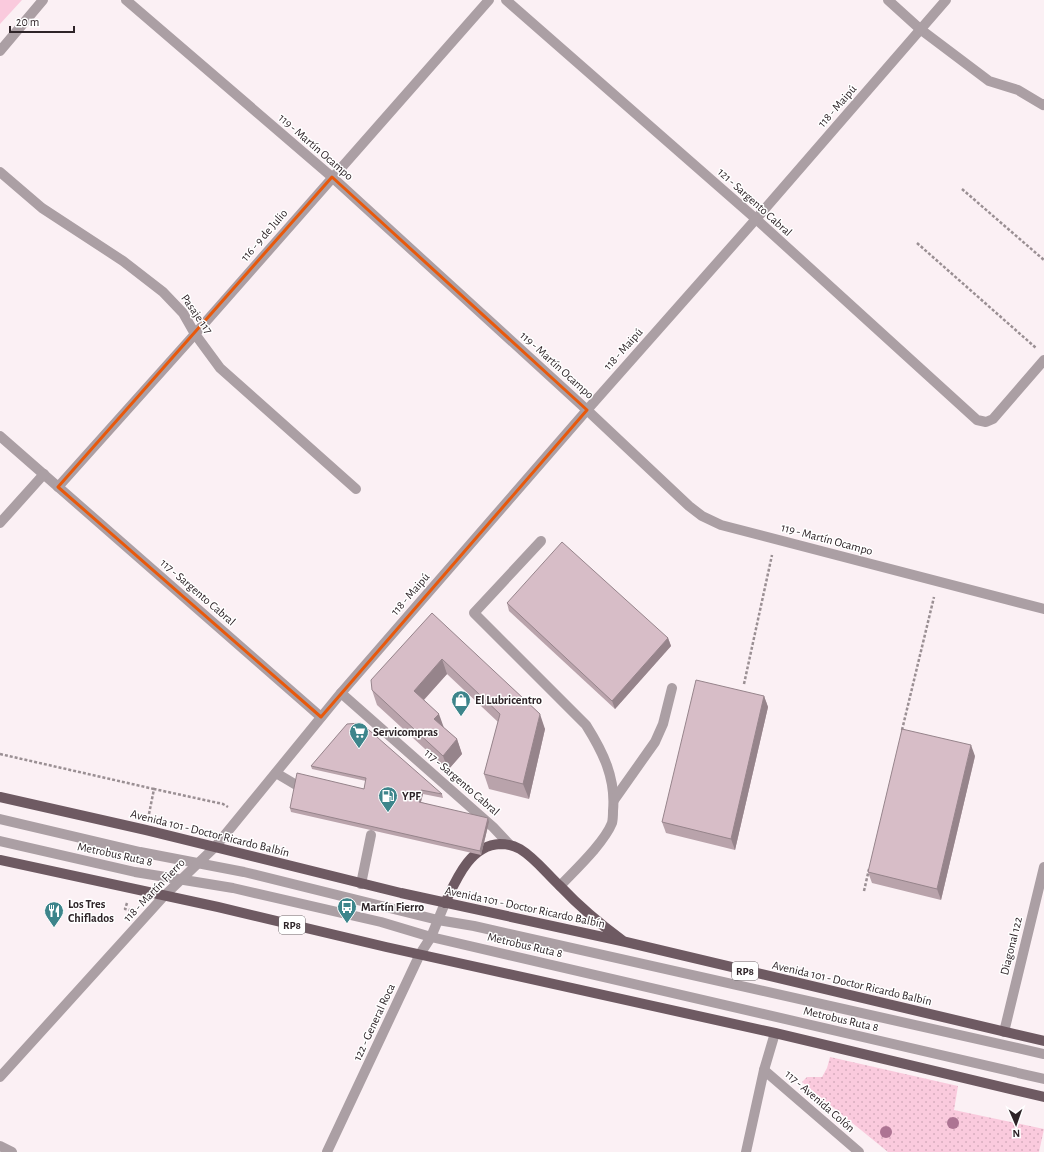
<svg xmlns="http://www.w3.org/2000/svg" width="1044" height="1152" font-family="'Alegreya Sans',sans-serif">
  <defs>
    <pattern id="grass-dots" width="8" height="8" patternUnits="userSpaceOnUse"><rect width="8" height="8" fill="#facadd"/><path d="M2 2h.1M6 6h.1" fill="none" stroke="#d7adbe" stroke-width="1.8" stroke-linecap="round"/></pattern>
  </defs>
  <rect width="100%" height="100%" fill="#fbf0f4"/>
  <path fill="url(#grass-dots)" d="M830,1057L958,1086L954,1110L1044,1129L1039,1152H888L802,1082L807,1077H822L827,1068Z"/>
  <path fill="#facadd" d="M0,0H22L0,24Z"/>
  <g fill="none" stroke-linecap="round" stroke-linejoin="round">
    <g stroke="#9a8f93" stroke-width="2.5" stroke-dasharray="3 2" stroke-linecap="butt">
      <path d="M962,189L1044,260"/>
      <path d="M917,243L1036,348"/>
      <path d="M744,684L772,555"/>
      <path d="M902,730L934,597"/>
      <path d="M0,754L154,789"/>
      <path d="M149,814L154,789L223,804L228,807"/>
      <path d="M864,891L869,869"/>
      <path d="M127,903L125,909L130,910"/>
    </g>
    <g stroke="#ab9fa4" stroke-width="10">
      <path d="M126,0L332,177L587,410L689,506L702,516L721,525L1044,609"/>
      <path d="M506,0L756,219L977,420L986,422L993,419L1044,360"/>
      <path d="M888,0L920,29L989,81L1018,90L1043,105L1044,104"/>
      <path d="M0,51L43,0"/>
      <path d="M0,172L42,208L123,261L163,292L183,313L195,334L220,368L356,489"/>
      <path d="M0,436L321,717"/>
      <path d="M58,487L195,334L489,0"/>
      <path d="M0,523L44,474"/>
      <path d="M541,541L474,613L586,725C603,752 616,778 613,811C613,814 613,819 612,823C604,843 575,870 560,886"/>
      <path d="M341,693L493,827L509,844"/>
      <path d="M276,773L303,789"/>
      <path d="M614,800L655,742L663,724L672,688"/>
      <path d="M0,819L140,852L244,872L438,920L474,926L1044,1054"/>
      <path d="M0,841L135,872L233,888L381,922L431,937L1044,1079"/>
      <path d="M361,884L371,835"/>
      <path d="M1004,1032L1044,867"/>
      <path d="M764,1070L859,1152"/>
      <path d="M0,1077L164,896L215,847L341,693L587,410L756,219L946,0"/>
      <path d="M0,1146L12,1152"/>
      <path d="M327,1152L420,954L431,937L445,903"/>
      <path d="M746,1152L764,1070L775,1033"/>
    </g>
    <g stroke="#6e5a62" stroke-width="10">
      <path d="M0,797L146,830L401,893L626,942L1044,1041"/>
      <path d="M0,860L218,907L386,947L775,1033L1044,1097"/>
      <path d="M445,903C456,880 470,845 500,844C508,844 513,845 520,849C535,858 547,874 560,886C579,906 600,924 622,940"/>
    </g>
  </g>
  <g fill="#ad7493">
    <circle cx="953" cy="1123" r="6"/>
    <circle cx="886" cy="1132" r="6"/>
  </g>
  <g fill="#b9a3ab">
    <path d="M507,603L668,638L671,646L615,709L509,611Z"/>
    <path d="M432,613L545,729L529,799L489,789L484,774L498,722L447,674L424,700L444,728L457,739L462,754L448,770L377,705L372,690Z"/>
    <path d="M764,696L768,707L735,850L666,833L662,822Z"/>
    <path d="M975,756L941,900L872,883L868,872Z"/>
    <path d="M311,766L442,794L443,798L423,794L421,802L489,822L481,855L291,812L290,808L364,789L366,781L312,769Z"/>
  </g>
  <g fill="#96848b">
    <path d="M668,638L671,646L615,709L612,701Z"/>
    <path d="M442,659L447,674L419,705L414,691Z"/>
    <path d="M764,696L768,707L735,850L731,839Z"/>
    <path d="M439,714L444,728L434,719Z"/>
    <path d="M540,714L545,729L529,799L523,784Z"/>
    <path d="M457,739L462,754L448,770L443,756Z"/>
    <path d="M971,745L975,756L941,900L937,889Z"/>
    <path d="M421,790L423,794L420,805L419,802Z"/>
    <path d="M488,818L489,822L481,855L480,851Z"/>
  </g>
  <g fill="#d7bdc7" stroke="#96848b">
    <path d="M562,542L668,638L612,701L507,603Z"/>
    <path d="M432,613L540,714L523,784L484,774L500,714L442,659L414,691L439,714L434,719L457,739L443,756L372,690L371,680Z"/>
    <path d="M696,680L764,696L731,839L662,822Z"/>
    <path d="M361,723L442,794L421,790L419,802L488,818L480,851L290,808L297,773L364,789L366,778L311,766L347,724Z"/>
    <path d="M902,729L971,745L937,889L868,872Z"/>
  </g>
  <path fill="none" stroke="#e8590c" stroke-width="3" stroke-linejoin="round" d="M332,177L587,410L321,717L58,487Z"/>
  <defs>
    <g id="shop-pin" transform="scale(1)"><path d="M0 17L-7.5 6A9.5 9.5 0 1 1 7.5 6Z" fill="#3d858b" stroke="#fff"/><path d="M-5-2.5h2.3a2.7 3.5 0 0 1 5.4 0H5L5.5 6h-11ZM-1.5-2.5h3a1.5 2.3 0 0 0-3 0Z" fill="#fff"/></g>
    <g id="supermarket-pin" transform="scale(1)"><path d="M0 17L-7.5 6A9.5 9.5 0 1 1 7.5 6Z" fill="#3d858b" stroke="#fff"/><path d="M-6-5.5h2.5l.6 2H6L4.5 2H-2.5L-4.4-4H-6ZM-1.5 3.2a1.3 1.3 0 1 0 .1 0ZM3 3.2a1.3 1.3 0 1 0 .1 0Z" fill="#fff"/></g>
    <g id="fuel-pin" transform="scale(1)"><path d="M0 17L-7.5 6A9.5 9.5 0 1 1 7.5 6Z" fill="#3d858b" stroke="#fff"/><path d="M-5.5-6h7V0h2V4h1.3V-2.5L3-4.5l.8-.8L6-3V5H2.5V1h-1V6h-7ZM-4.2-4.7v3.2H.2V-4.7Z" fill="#fff"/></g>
    <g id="bus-pin" transform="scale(1)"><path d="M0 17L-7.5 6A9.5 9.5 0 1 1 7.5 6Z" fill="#3d858b" stroke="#fff"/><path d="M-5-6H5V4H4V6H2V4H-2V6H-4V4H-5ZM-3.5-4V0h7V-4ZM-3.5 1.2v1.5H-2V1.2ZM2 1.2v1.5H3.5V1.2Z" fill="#fff"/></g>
    <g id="restaurant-pin" transform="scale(1)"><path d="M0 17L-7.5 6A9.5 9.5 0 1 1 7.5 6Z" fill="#3d858b" stroke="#fff"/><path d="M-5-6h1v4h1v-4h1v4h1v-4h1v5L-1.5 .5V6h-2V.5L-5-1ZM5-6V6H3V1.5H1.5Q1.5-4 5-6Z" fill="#fff"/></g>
  </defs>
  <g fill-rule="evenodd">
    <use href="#shop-pin" x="461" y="700"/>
    <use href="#supermarket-pin" x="359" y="732"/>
    <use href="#fuel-pin" x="388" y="796"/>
    <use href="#bus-pin" x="347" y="907"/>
    <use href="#restaurant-pin" x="54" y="911"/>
  </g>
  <g text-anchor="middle" stroke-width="3" stroke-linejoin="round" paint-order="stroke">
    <g fill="#fff" stroke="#6d6668" stroke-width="1">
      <rect x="279" y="916" width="26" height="18" rx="3"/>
      <rect x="732" y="962" width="26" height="18" rx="3"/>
    </g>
    <g font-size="11" font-weight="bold" fill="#2e2428">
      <text x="292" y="929">RP8</text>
      <text x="745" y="975">RP8</text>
    </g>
    <g font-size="12" fill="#2e2428" stroke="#fff">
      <text transform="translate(837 106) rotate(-49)" y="4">118 - Maipú</text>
      <text transform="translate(316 147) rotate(41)" y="4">119 - Martín Ocampo</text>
      <text transform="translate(755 202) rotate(42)" y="4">121 - Sargento Cabral</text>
      <text transform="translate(264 235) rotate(-49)" y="4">116 - 9 de Julio</text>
      <text transform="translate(197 314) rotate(55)" y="4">Pasaje 117</text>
      <text transform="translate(623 349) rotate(-48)" y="4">118 - Maipú</text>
      <text transform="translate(557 365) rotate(42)" y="4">119 - Martín Ocampo</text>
      <text transform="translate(827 539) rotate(15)" y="4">119 - Martín Ocampo</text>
      <text transform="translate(198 592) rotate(41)" y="4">117 - Sargento Cabral</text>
      <text transform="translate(410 594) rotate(-49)" y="4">118 - Maipú</text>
      <text transform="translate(462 782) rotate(41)" y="4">117 - Sargento Cabral</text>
      <text transform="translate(210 833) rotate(14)" y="4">Avenida 101 - Doctor Ricardo Balbín</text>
      <text transform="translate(115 854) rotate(12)" y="4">Metrobus Ruta 8</text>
      <text transform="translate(154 890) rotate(-46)" y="4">118 - Martín Fierro</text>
      <text transform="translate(525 907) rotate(12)" y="4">Avenida 101 - Doctor Ricardo Balbín</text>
      <text transform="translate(525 945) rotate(13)" y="4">Metrobus Ruta 8</text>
      <text transform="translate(1011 946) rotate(-76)" y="4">Diagonal 122</text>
      <text transform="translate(852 983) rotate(13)" y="4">Avenida 101 - Doctor Ricardo Balbín</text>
      <text transform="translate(841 1019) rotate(13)" y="4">Metrobus Ruta 8</text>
      <text transform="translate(374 1022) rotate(-65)" y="4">122 - General Roca</text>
      <text transform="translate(820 1101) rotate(41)" y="4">117 - Avenida Colón</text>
    </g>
    <g font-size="12" font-weight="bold" fill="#2e2428" stroke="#fff" text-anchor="start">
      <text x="475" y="704">El Lubricentro</text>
      <text x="373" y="736">Servicompras</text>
      <text x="402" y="800">YPF</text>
      <text x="68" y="908">Los Tres<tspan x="68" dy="14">Chiflados</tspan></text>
      <text x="361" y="911">Martín Fierro</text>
    </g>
  </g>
  <g transform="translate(1016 1124) rotate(178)" stroke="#ffffff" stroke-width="3" paint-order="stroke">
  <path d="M0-3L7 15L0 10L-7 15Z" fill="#2e2428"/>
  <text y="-6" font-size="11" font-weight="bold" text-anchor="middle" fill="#2e2428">N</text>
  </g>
  <path d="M10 26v6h64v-6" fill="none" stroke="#2e2428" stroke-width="2"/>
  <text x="16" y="26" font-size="12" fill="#2e2428" stroke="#ffffff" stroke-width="3" paint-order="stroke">20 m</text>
</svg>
